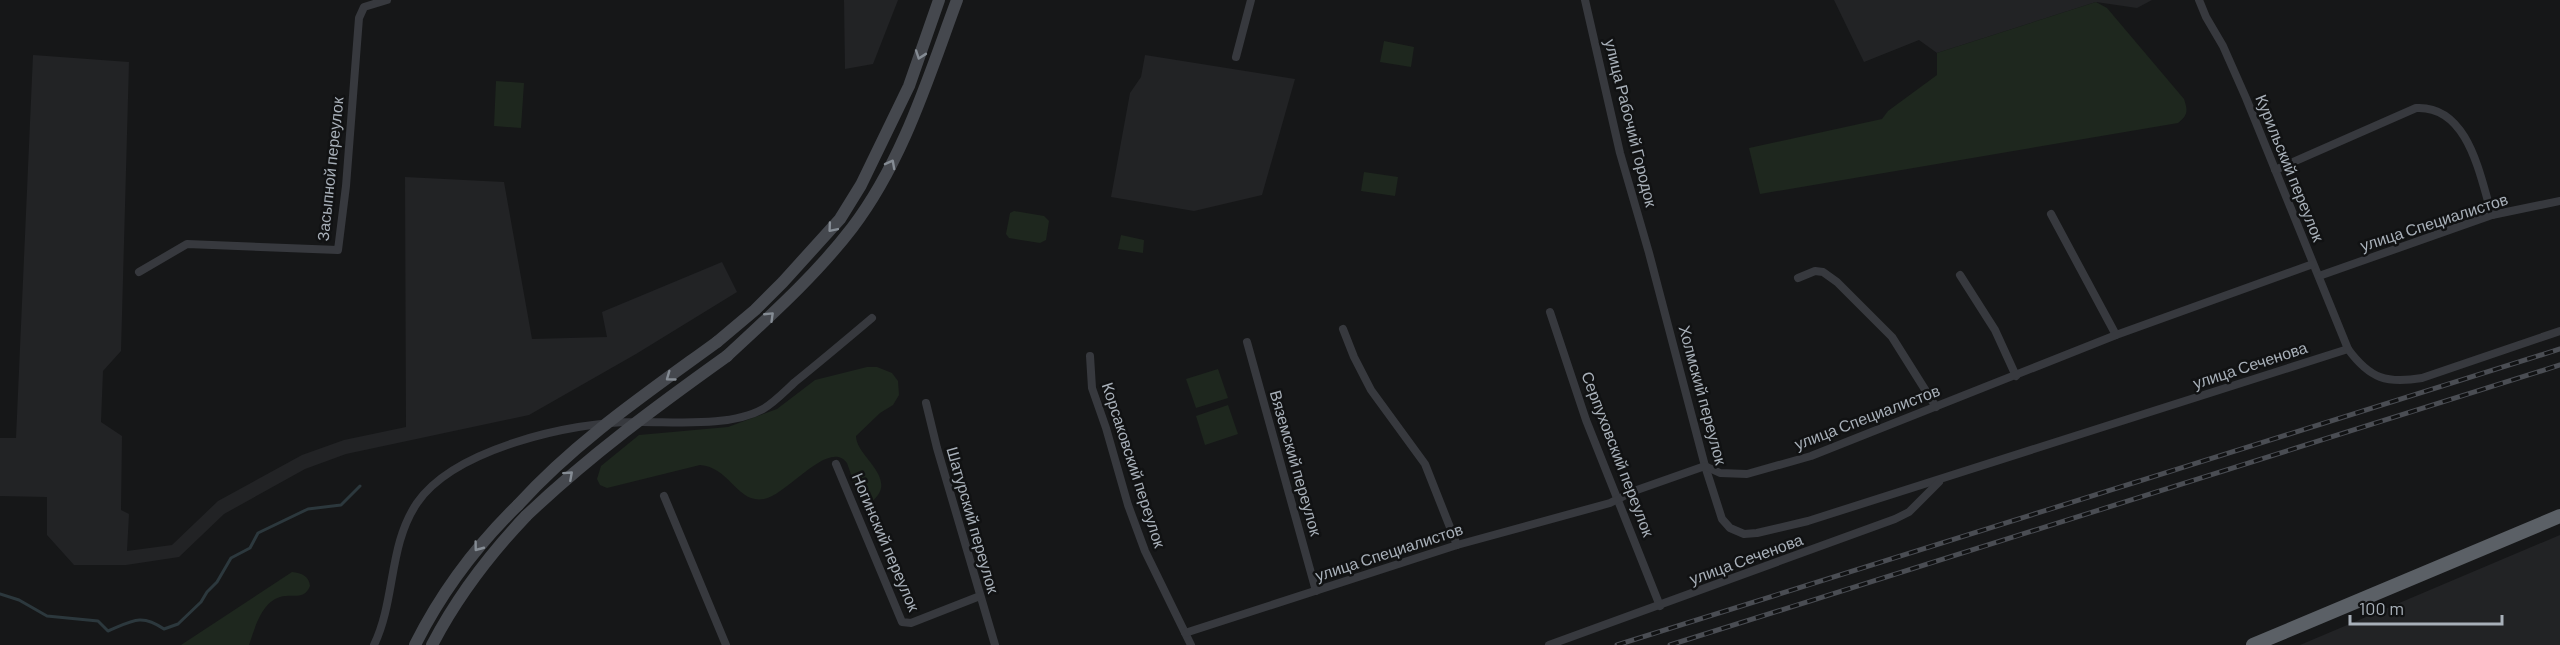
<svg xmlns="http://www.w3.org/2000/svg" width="2560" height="645" font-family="Barlow,sans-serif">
  <rect width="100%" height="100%" fill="#161718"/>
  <g fill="#222325">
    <path d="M844,0H898L873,64L845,69Z"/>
    <path d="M1834,0H2152L2137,8L2096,2L1937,53L1919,40L1864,62Z"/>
    <path d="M33,55L129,62L121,351L103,371L101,422L122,436L121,510L129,514L127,551L172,545L218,501L302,455L344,440L406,427L405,177L504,182L532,339L607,337L602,312L722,262L737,292L636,354L529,415L346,454L305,469L224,514L179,557L126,565H74L47,535V497L0,496V438H16Z"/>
    <path d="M1145,55L1295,79L1262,195L1194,211L1111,197L1130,93L1141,77Z"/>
    <path d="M2560,535V645H2300Z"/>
  </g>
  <g fill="#1e271e">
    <path d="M2096,2L2107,8L2184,99C2188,111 2188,115 2178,123L1760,194L1749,148L1882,119L1888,111L1937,75V53Z"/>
    <path d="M1384,41L1414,47L1411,67L1380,62Z"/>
    <path d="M496,81L524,83L521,128L494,126Z"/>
    <path d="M1364,172L1398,177L1395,196L1361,191Z"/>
    <path d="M1014,211L1044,216L1049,221L1046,240L1040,243L1009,238L1006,234L1010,213Z"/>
    <path d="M1121,235L1144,240L1143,253L1118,249Z"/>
    <path d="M867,367H877L892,373L898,381L899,395L893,405L880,413L856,436C856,457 901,479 871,502L860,500L847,463C829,438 787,495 764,499C737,504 730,467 700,465L607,488L600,485L597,479L601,466L639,435L728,427L777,409L815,380Z"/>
    <path d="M1218,369L1228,398L1196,408L1186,379Z"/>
    <path d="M1228,405L1238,434L1205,445L1196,416Z"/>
    <path d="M292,572C302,573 309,576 310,586C304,601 293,593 280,597C261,603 255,628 249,645H181Z"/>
  </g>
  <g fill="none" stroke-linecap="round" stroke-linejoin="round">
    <path stroke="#2c383d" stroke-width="3" d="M0,594L19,600L47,616L98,621L108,631C132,621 141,613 164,629L178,624L201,602L207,592L217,582L231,558L250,548L258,533L308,509L341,505L360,486"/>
    <g stroke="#37393e" stroke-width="8">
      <path d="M1585,0L1620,153L1649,253L1705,466L1722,519L1730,528L1744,534L1757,533L1808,521L2348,349C2370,379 2387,384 2422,378L2560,331"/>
      <path d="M2199,0L2206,17L2223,46L2246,98L2348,349"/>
      <path d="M1236,57L1251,0"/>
      <path d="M2275,170L2416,108C2469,105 2480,177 2492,215"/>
      <path d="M2051,214L2116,335"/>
      <path d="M139,272L187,244L338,250L346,186L359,18L364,7L387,0"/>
      <path d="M1960,275L1995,330L2016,376"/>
      <path d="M2319,276L2492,215L2560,201"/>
      <path d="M1798,278L1815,271L1823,272L1837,282L1892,337L1936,407"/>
      <path d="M1550,312L1586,420L1660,606"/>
      <path d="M1343,329L1354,357L1371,390L1425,464L1457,545"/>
      <path d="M1247,342L1316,591"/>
      <path d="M1090,356L1092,388L1106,428L1128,505L1145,551L1191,645"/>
      <path d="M926,403L937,448L995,645"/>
      <path d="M836,464L902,622L911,623L980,596"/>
      <path d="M664,496L726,645"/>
      <path d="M1185,633L1457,545L1610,503L1634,491L1705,466L1720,473L1747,474L1811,456L2116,335L2313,264"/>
      <path d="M374,645C396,599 388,546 417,503C454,449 571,422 633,422C671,421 729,428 763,409C775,402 785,391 795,382C821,361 846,340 872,318"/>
      <path d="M1549,645L1895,519L1909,512L1939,482"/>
    </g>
    <g stroke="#45484e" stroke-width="12">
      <path d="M717,342L755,310L783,282L840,219L861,185L909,86L939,0"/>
      <path d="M727,356C770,316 816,275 852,228C903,161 928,78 957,0"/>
      <path d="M415,645C441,593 476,546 518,505"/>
      <path d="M432,645C457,597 489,555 526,516"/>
    </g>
    <path stroke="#5b6066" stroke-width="14" d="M2253,645L2560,516"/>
    <g stroke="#4a4d53" stroke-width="5">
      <g id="rail">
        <path d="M1617,645L2560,349"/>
        <path d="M1670,645L2560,365"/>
      </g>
    </g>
    <use href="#rail" stroke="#111213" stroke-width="3" stroke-dasharray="9" stroke-linecap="butt"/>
    <g stroke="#45484e" stroke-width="12">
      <path d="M518,505C576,441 647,393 717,342"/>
      <path d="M526,516C589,456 657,406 727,356"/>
    </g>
  </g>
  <defs><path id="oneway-chevron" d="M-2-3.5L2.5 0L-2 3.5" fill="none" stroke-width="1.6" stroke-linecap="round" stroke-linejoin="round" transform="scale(1.5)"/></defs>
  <g stroke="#858c94">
    <use href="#oneway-chevron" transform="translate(920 55) rotate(109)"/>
    <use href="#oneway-chevron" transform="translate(891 164) rotate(-62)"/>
    <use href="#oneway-chevron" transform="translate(832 228) rotate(130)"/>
    <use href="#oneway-chevron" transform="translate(770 316) rotate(-44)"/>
    <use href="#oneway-chevron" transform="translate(670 377) rotate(144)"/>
    <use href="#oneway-chevron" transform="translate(569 475) rotate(-42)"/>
    <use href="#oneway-chevron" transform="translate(478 547) rotate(127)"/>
  </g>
  <g text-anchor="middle" stroke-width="5" stroke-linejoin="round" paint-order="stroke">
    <g font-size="16" fill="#a8b0b9" stroke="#111213">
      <text transform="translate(1631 123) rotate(76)" y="6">улица Рабочий Городок</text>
      <text transform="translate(2290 168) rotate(68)" y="6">Курильский переулок</text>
      <text transform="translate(330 169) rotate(-84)" y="6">Засыпной переулок</text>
      <text transform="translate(2434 222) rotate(-18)" y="6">улица Специалистов</text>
      <text transform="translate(2250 365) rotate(-18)" y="6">улица Сеченова</text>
      <text transform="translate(1703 395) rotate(75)" y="6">Холмский переулок</text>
      <text transform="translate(1867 417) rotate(-21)" y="6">улица Специалистов</text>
      <text transform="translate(1618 454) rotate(69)" y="6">Серпуховский переулок</text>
      <text transform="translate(1296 463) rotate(74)" y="6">Вяземский переулок</text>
      <text transform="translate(1134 465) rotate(72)" y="6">Корсаковский переулок</text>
      <text transform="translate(973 520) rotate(74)" y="6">Шатурский переулок</text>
      <text transform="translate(886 542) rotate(67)" y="6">Ногинский переулок</text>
      <text transform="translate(1389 552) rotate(-18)" y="6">улица Специалистов</text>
      <text transform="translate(1746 559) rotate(-20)" y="6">улица Сеченова</text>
    </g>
  </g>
  <path d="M2350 615v9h152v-9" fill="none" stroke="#a8b0b9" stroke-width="3"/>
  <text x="2359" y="615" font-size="18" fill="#a8b0b9" stroke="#111213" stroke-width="4.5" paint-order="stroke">100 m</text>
</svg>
